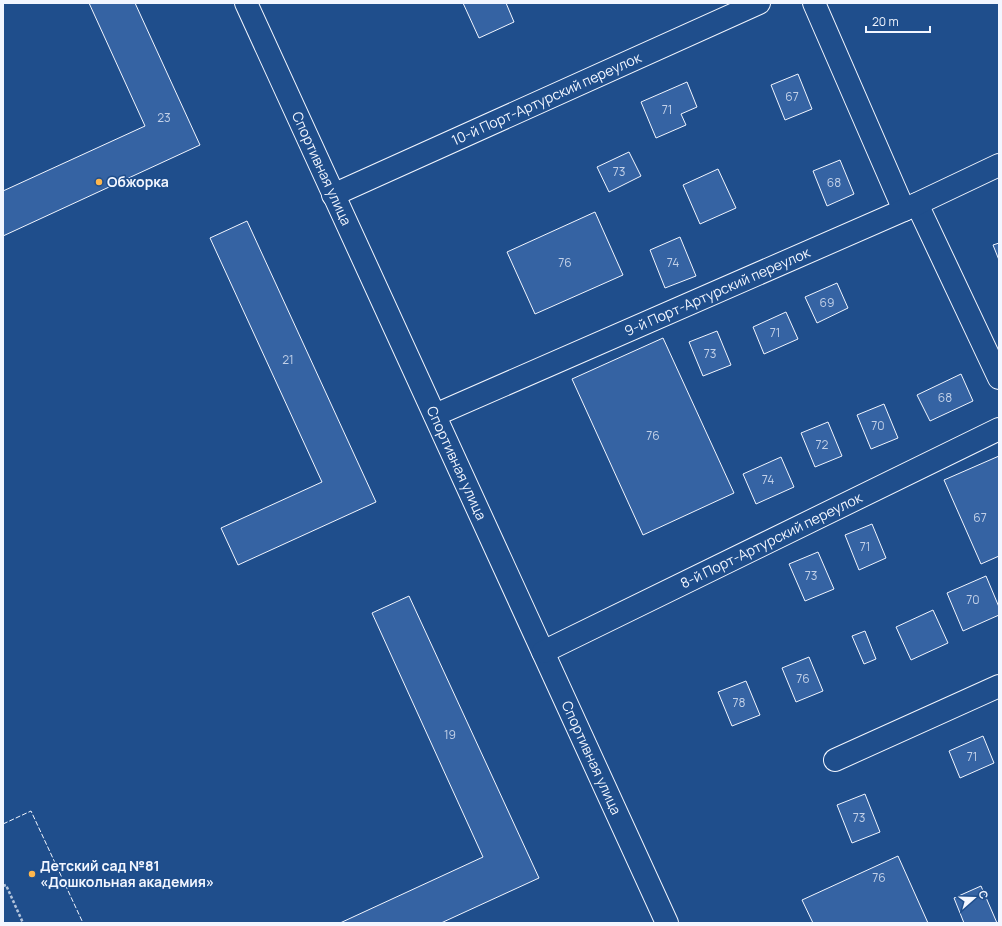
<svg xmlns="http://www.w3.org/2000/svg" width="1002" height="926" font-family="Manrope,sans-serif">
  <rect width="100%" height="100%" fill="#1f4e8c"/>
  <g fill="#3563a3" stroke="#f2f6ff">
    <path d="M89,3H135L200,145L3,236V191L145,126Z"/>
    <path d="M463,3H506L514,22L479,38Z"/>
    <path d="M798,74L812,109L785,120L771,85Z"/>
    <path d="M687,82L697,107L681,114L686,125L656,138L641,102Z"/>
    <path d="M629,152L641,176L609,192L597,167Z"/>
    <path d="M840,160L854,194L827,206L813,171Z"/>
    <path d="M718,169L736,208L700,224L683,185Z"/>
    <path d="M595,212L623,275L535,314L507,252Z"/>
    <path d="M247,221L376,502L238,565L221,528L322,482L210,238Z"/>
    <path d="M680,237L696,276L665,288L650,250Z"/>
    <path d="M999,243V260L993,245Z"/>
    <path d="M837,283L848,308L817,323L805,297Z"/>
    <path d="M786,312L798,339L764,354L753,327Z"/>
    <path d="M717,331L731,365L703,376L689,342Z"/>
    <path d="M663,338L734,493L643,535L572,379Z"/>
    <path d="M961,374L973,401L930,421L917,395Z"/>
    <path d="M884,404L898,438L871,449L857,415Z"/>
    <path d="M828,422L842,456L815,467L801,433Z"/>
    <path d="M999,456V556L981,564L944,480Z"/>
    <path d="M781,457L794,487L756,504L743,474Z"/>
    <path d="M872,524L886,558L859,570L845,535Z"/>
    <path d="M818,552L834,589L805,601L789,564Z"/>
    <path d="M986,576L999,607V615L963,631L947,593Z"/>
    <path d="M409,596L539,878L441,923H340L483,857L372,613Z"/>
    <path d="M933,610L948,643L911,660L896,627Z"/>
    <path d="M865,631L876,659L864,664L852,636Z"/>
    <path d="M809,657L823,691L796,702L782,668Z"/>
    <path d="M746,681L760,715L732,726L718,692Z"/>
    <path d="M983,736L994,763L960,778L949,751Z"/>
    <path d="M865,794L880,832L852,843L837,805Z"/>
    <path d="M898,856L928,923H813L802,900Z"/>
    <path d="M981,886L997,923H964L954,898Z"/>
  </g>
  <g fill="none" stroke-linecap="round" stroke-linejoin="round">
    <g stroke="#f2f6ff" stroke-width="24">
      <g id="minor">
        <path id="s1" d="M246,3L667,923"/>
        <path d="M814,3L904,210"/>
        <path id="s2" d="M333,195L759,3"/>
        <path d="M917,204L999,378"/>
        <path id="s3" d="M435,415L904,210L999,165"/>
        <path id="s4" d="M543,652L999,429"/>
        <path d="M835,760L999,686"/>
      </g>
    </g>
    <path stroke="#b3c4dc" stroke-width="2.5" stroke-dasharray="3 2" stroke-linecap="butt" d="M3,886L6,885L23,923"/>
    <use href="#minor" stroke="#1f4e8c" stroke-width="22"/>
    <path stroke="#f2f6ff" stroke-width="1" stroke-dasharray="5 2" stroke-linecap="butt" d="M3,824L31,811L83,923"/>
  </g>
  <g fill="#ffb74d" stroke="#1f4e8c" stroke-width="1.5">
    <circle cx="99" cy="182" r="4"/>
    <circle cx="32" cy="874" r="4"/>
  </g>
  <g text-anchor="middle" stroke-width="3" stroke-linejoin="round" paint-order="stroke">
    <g font-size="12" fill="#c3d1e8">
      <text x="792" y="101">67</text>
      <text x="667" y="114">71</text>
      <text x="164" y="122">23</text>
      <text x="619" y="176">73</text>
      <text x="834" y="187">68</text>
      <text x="565" y="267">76</text>
      <text x="673" y="267">74</text>
      <text x="827" y="307">69</text>
      <text x="775" y="337">71</text>
      <text x="710" y="358">73</text>
      <text x="288" y="364">21</text>
      <text x="945" y="402">68</text>
      <text x="878" y="430">70</text>
      <text x="653" y="440">76</text>
      <text x="822" y="449">72</text>
      <text x="768" y="484">74</text>
      <text x="980" y="522">67</text>
      <text x="865" y="551">71</text>
      <text x="811" y="580">73</text>
      <text x="973" y="604">70</text>
      <text x="803" y="683">76</text>
      <text x="739" y="707">78</text>
      <text x="450" y="739">19</text>
      <text x="972" y="761">71</text>
      <text x="859" y="822">73</text>
      <text x="879" y="882">76</text>
    </g>
    <g font-size="14" fill="#f2f6ff" stroke="#1f4e8c">
      <text dy="5" stroke="none"><textPath href="#s2" startOffset="234">10-й Порт-Артурский переулок</textPath></text>
      <text dy="5" stroke="none"><textPath href="#s1" startOffset="182">Спортивная улица</textPath></text>
      <text dy="5" stroke="none"><textPath href="#s3" startOffset="308">9-й Порт-Артурский переулок</textPath></text>
      <text dy="5" stroke="none"><textPath href="#s1" startOffset="506">Спортивная улица</textPath></text>
      <text dy="5" stroke="none"><textPath href="#s4" startOffset="254">8-й Порт-Артурский переулок</textPath></text>
      <text dy="5" stroke="none"><textPath href="#s1" startOffset="830">Спортивная улица</textPath></text>
    </g>
    <g font-size="14" font-weight="bold" fill="#f2f6ff" stroke="#1f4e8c" text-anchor="start">
      <text x="107" y="187">Обжорка</text>
      <text x="40" y="871">Детский сад №81<tspan x="40" dy="16">«Дошкольная академия»</tspan></text>
    </g>
  </g>
  <rect width="1002" height="926" fill="none" stroke="#f2f6ff" stroke-width="8"/>
  <g transform="translate(974 898) rotate(70)" stroke="#1f4e8c" stroke-width="3" paint-order="stroke">
  <path d="M0-3L7 15L0 10L-7 15Z" fill="#f2f6ff"/>
  <text y="-6" font-size="11" font-weight="bold" text-anchor="middle" fill="#f2f6ff">С</text>
  </g>
  <path d="M866 26v6h64v-6" fill="none" stroke="#f2f6ff" stroke-width="2"/>
  <text x="872" y="26" font-size="12" fill="#f2f6ff" stroke="#1f4e8c" stroke-width="3" paint-order="stroke">20 m</text>
</svg>
